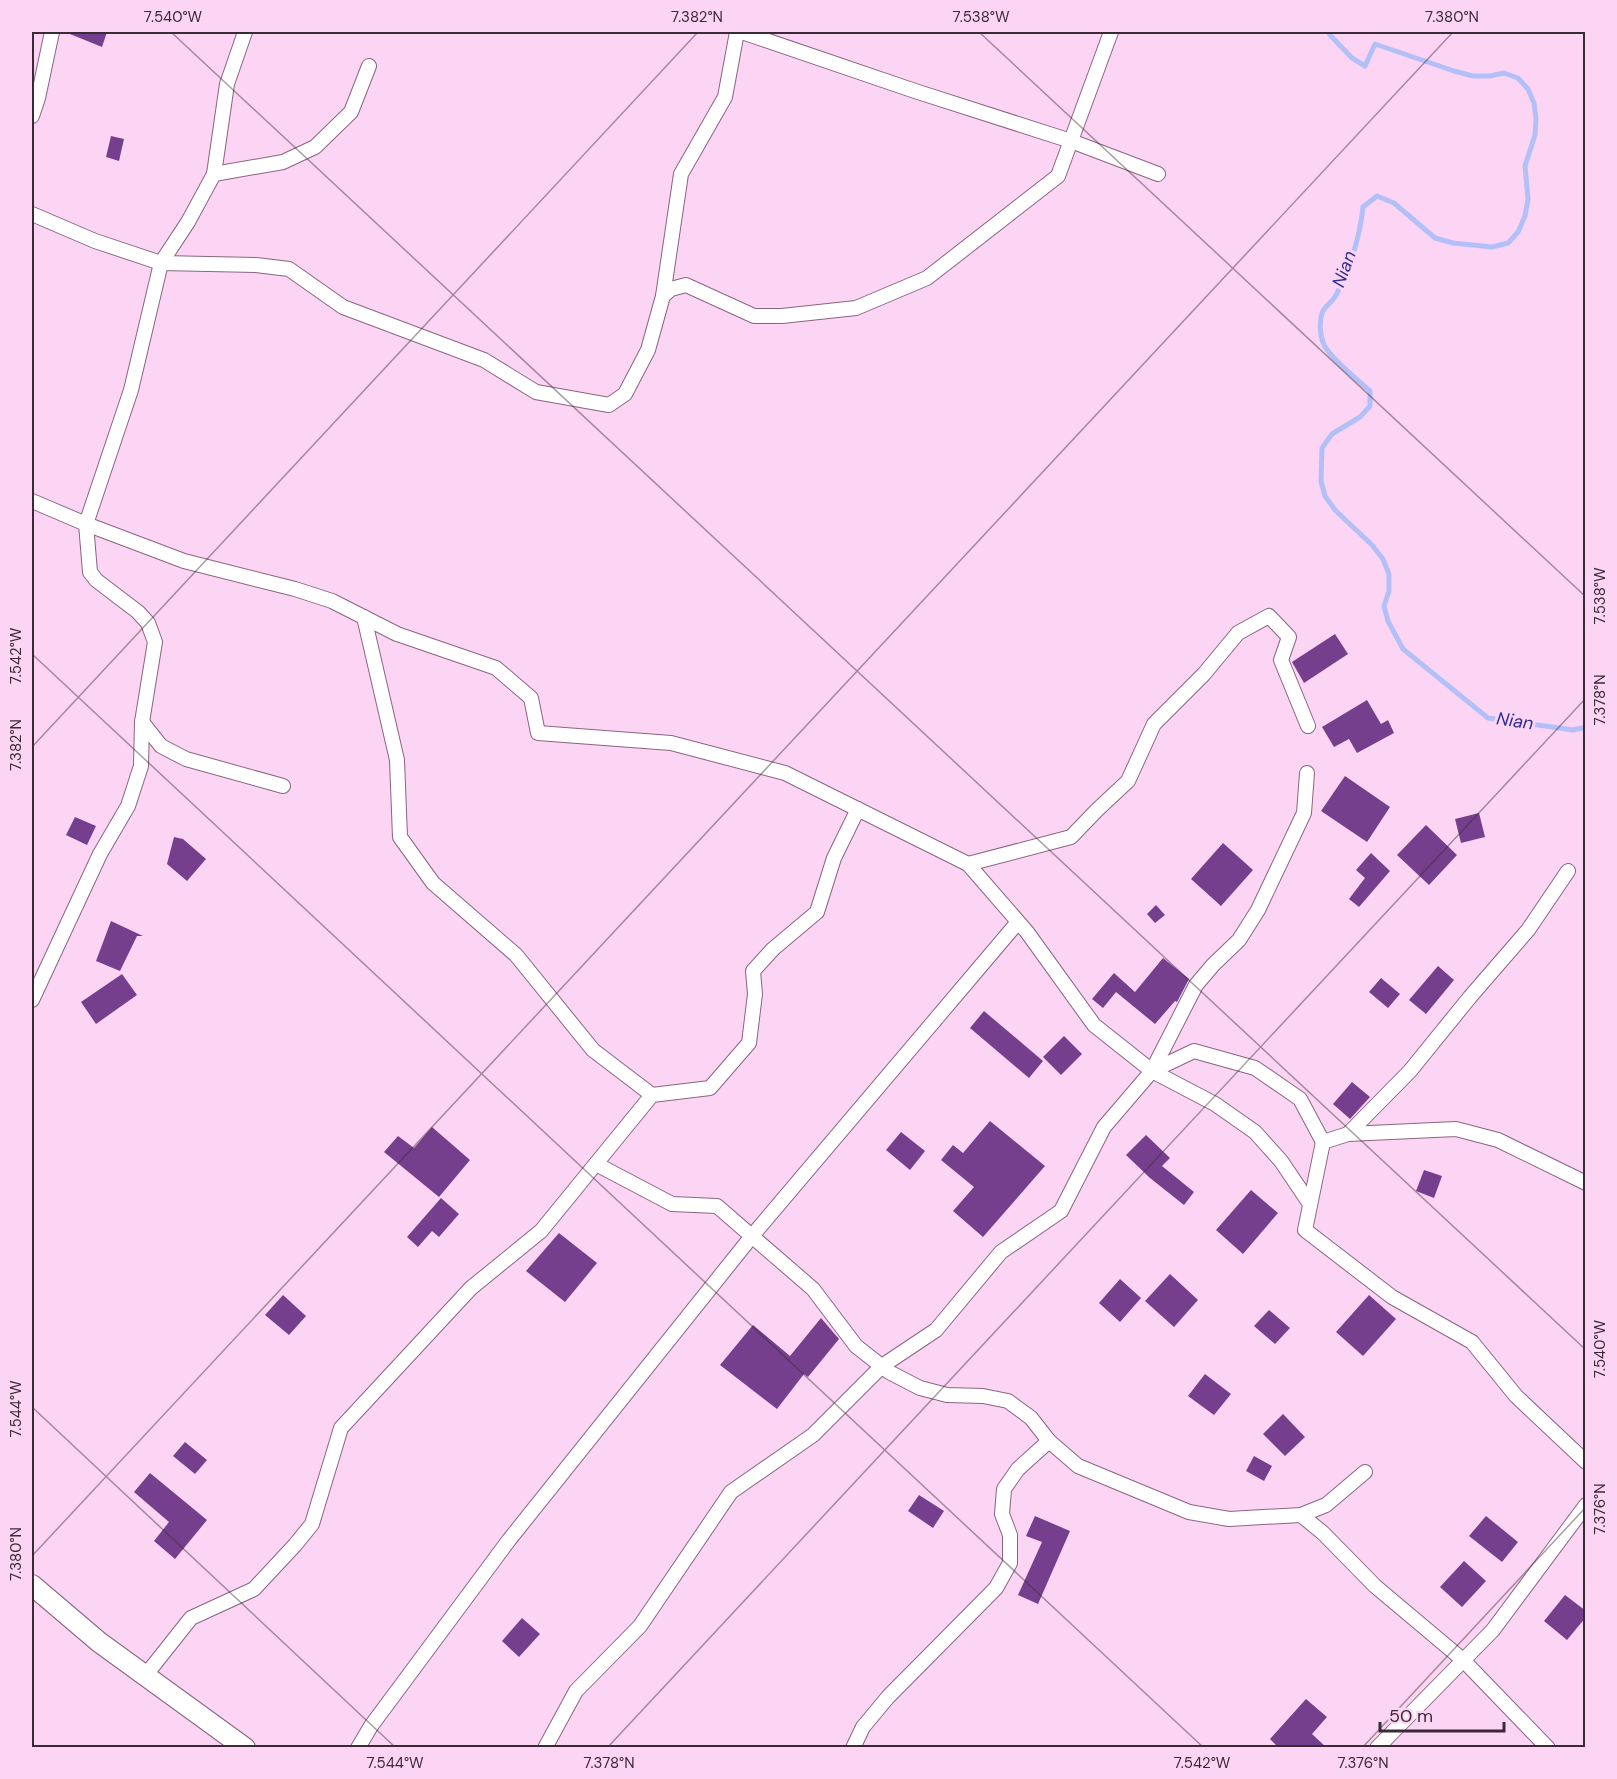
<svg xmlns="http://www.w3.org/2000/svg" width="1617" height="1779" font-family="'DM Sans',sans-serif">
  <rect width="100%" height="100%" fill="#fdd5f4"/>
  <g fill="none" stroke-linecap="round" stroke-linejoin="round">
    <path stroke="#b3c0f8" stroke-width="5" d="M1329,32L1330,35L1352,58L1365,66L1375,44L1454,71L1473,76H1490L1504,73L1518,78L1528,89L1534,103L1536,119L1535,135L1525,166L1528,199L1525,216L1518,232L1508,243L1492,247L1453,243L1435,238L1394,203L1377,196L1363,207C1360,236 1350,269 1336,295C1333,302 1324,306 1322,313C1319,322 1320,336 1324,345C1332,360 1357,379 1370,391V406L1360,417L1332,434L1322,448L1321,481L1325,496L1335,510L1372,545L1383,559L1389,574V591L1384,606L1388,621L1403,649L1488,718L1573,730L1586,727"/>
  </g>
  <g fill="#753f8e">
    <path d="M65,32H107L102,47Z"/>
    <path d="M111,136L124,139L119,161L106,157Z"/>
    <path d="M1335,634L1348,654L1304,683L1292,662Z"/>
    <path d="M1367,700L1381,724L1388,720L1394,733L1357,753L1349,739L1334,747L1322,727Z"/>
    <path d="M1345,776L1390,807L1367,842L1321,811Z"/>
    <path d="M1479,813L1485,837L1461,843L1455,819Z"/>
    <path d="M75,817L96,826L87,845L66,835Z"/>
    <path d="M1426,825L1457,855L1429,885L1397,855Z"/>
    <path d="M174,837L183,839L206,859L187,881L167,864Z"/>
    <path d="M1223,843L1253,870L1221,906L1191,879Z"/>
    <path d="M1371,853L1390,871L1359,907L1349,899L1365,878L1356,870Z"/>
    <path d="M1156,905L1165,915L1155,923L1147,914Z"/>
    <path d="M111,921L143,936H137L120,971L96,961Z"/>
    <path d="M1163,958L1189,979L1177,1002L1175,1001L1155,1024L1116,992L1103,1008L1092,999L1114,973L1135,992Z"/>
    <path d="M1438,966L1454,980L1426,1014L1409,1000Z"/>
    <path d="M122,974L137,995L96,1024L81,1002Z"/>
    <path d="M1381,978L1400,994L1388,1008L1369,992Z"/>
    <path d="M984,1011L1043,1061L1029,1078L970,1028Z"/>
    <path d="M1064,1036L1082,1054L1061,1075L1043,1057Z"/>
    <path d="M1352,1082L1370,1097L1350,1119L1333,1104Z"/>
    <path d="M990,1121L1045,1166L983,1237L953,1211L974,1187L941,1160L953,1145L963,1153Z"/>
    <path d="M432,1127L470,1160L439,1197L384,1152L398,1136L414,1148Z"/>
    <path d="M901,1132L925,1151L910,1170L886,1150Z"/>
    <path d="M1146,1135L1170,1158L1162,1166L1194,1192L1184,1205L1150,1178L1126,1155Z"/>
    <path d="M1424,1170L1442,1176L1434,1198L1416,1191Z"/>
    <path d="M1251,1190L1278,1213L1243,1254L1216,1230Z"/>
    <path d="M441,1198L459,1214L439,1237L432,1231L418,1247L407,1237Z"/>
    <path d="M559,1233L597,1263L565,1302L526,1271Z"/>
    <path d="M1170,1274L1198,1300L1174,1327L1145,1301Z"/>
    <path d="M1120,1279L1141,1298L1120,1322L1099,1303Z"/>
    <path d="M283,1295L306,1316L289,1335L265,1315Z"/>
    <path d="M1369,1295L1396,1319L1363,1356L1336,1332Z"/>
    <path d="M1269,1310L1290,1328L1275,1344L1254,1326Z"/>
    <path d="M821,1318L839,1339L808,1377L804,1374L777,1409L720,1365L753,1325L790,1356Z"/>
    <path d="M1205,1374L1231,1394L1214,1415L1188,1396Z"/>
    <path d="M1283,1414L1305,1437L1285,1456L1263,1434Z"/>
    <path d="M185,1442L207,1460L195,1474L173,1456Z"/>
    <path d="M1254,1456L1272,1466L1264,1481L1246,1471Z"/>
    <path d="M150,1473L207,1520L175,1559L154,1541L169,1522L134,1492Z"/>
    <path d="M919,1495L944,1511L933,1528L908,1511Z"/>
    <path d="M1035,1516L1070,1531L1038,1604L1018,1595L1042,1542L1026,1536Z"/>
    <path d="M1486,1516L1518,1542L1502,1562L1469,1536Z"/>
    <path d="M1464,1561L1486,1581L1462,1607L1440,1587Z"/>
    <path d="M1565,1595L1586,1611V1617L1567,1640L1544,1621Z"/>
    <path d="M522,1618L540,1634L519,1657L502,1641Z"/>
    <path d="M1306,1699L1327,1717L1312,1734L1327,1748H1279L1270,1739Z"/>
  </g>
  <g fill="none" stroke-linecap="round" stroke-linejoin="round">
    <g stroke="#896581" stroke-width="16">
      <g id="street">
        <path d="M742,32L915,91L1071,141L1158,174"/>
        <path d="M369,66L351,112L315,147L283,162L214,174L188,222L161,263L131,390L86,524L184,561L295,589L332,601L397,634L496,668L531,698L538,733L671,743L785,773L968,864L1027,932L1094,1025L1152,1071L1215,1104L1255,1132L1281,1161L1310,1204"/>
        <path d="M32,116L38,98L52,32"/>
        <path d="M214,174L227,84L245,32"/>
        <path d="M32,214L95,241L161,263L256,265L289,269L343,307L484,360L536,392L609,405L625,394L648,350L663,296L671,289L686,285L754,316H782L856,308L927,278L1058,176L1111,32"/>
        <path d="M663,296L681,174L725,97L737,32"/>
        <path d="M32,501L86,524L90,572L96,580L138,612L148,623L155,642L142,722L141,766L128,806L100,854L32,1000"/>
        <path d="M364,617L397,760L400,837L433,883L516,955L593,1050L652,1095"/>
        <path d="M142,722L161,746L186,759L283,786"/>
        <path d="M968,864L1071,837L1097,810L1128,781L1154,724L1204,674L1238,633L1269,616L1289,637L1281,660L1308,726"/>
        <path d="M1152,1071L1194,1051L1255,1068L1300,1099L1323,1142L1348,1134L1410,1071L1470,997L1528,930L1568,871"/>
        <path d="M1348,1134L1456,1129L1498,1140L1586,1183"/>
        <path d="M1323,1142L1305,1230L1392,1297L1472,1342L1516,1396L1586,1462"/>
        <path d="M596,1164L672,1204L717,1206L813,1289L856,1346L889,1372L920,1388L947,1395L983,1396L1008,1401L1031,1418L1049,1441L1078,1466L1189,1512L1229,1519L1301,1515L1326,1505L1365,1472"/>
        <path d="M1301,1515L1323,1533L1375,1586L1463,1660L1548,1748"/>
        <path d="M145,1676L191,1618L254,1589L295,1545L312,1524L341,1428L471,1288L541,1231L652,1095L710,1088L749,1043L755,994L753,971L773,949L817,912L834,858L858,809"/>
        <path d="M358,1748L371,1726L509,1540L752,1236L1018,922"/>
        <path d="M545,1748L576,1691L640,1626L731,1492L813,1435L882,1366L936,1330L1001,1252L1061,1211L1104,1127L1152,1071L1196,985L1213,965L1239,940L1258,910L1304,813L1307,773"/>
        <path d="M853,1748L863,1727L888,1697L996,1588L1010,1563V1535L1002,1514L1004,1489L1018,1469L1049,1441"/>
        <path d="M1377,1748L1493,1630L1586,1505"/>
      </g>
    </g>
    <g stroke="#896581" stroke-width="22">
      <path id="secondary" d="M32,1585L99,1642L245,1748"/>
    </g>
    <use href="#street" stroke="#fff" stroke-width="14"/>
    <use href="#secondary" stroke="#fff" stroke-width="20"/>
  </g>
  <path fill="none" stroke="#392a36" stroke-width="1.5" stroke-opacity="0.45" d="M171,32L1586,1350M979,32L1586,597M32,654L1204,1748M32,747L698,32M32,1407L396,1748M32,1556L1453,32M607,1748L1586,698M1362,1748L1586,1507"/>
  <g text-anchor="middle" stroke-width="6" stroke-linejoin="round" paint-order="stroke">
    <g font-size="18" font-style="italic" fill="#2c2e94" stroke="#fdd5f4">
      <text transform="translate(1344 269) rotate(-70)" y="6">Nian</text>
      <text transform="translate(1515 721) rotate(8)" y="6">Nian</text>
    </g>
  </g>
  <rect width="1617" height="1779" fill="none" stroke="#fdd5f4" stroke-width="66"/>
  <path d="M1380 1722v9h124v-9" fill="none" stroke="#392a36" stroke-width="3"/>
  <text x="1389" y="1722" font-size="18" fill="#392a36" stroke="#fdd5f4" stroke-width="4.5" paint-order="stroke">50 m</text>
  <rect x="33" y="33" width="1551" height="1713" fill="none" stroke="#392a36" stroke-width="2"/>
  <g font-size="15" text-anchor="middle" fill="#392a36">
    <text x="173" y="22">7.540°W</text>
    <text x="697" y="22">7.382°N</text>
    <text x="981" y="22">7.538°W</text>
    <text x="1452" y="22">7.380°N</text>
    <text transform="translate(1600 596) rotate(-90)" y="5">7.538°W</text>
    <text transform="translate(16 656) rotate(-90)" y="5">7.542°W</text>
    <text transform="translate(1600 700) rotate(-90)" y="5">7.378°N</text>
    <text transform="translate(16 745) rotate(-90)" y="5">7.382°N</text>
    <text transform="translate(1600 1349) rotate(-90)" y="5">7.540°W</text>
    <text transform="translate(16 1409) rotate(-90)" y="5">7.544°W</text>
    <text transform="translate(1600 1509) rotate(-90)" y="5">7.376°N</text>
    <text transform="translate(16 1554) rotate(-90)" y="5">7.380°N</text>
    <text x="395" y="1768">7.544°W</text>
    <text x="609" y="1768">7.378°N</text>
    <text x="1202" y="1768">7.542°W</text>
    <text x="1363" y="1768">7.376°N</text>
  </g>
</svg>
